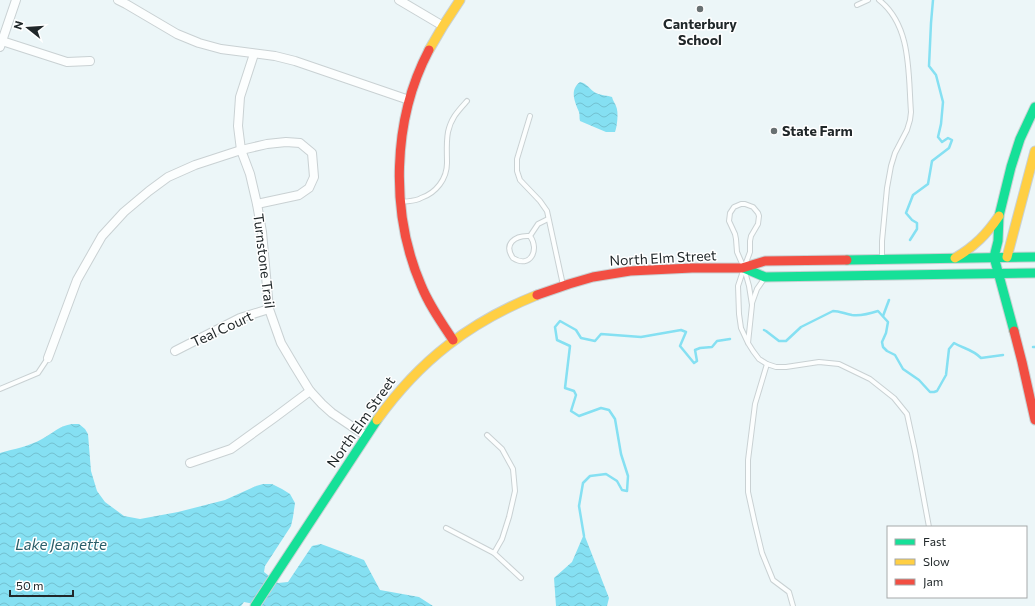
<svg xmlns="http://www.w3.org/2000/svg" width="1035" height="606" font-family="Commissioner,sans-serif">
  <defs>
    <pattern id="water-waves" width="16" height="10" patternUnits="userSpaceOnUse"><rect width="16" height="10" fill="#85e0f2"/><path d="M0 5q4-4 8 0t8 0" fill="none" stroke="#73c0d0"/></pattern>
  </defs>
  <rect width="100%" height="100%" fill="#ecf6f8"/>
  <g fill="url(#water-waves)">
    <path d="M580,82C587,83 590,90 596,93C602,96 607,95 612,97C613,101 615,103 616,106C619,112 617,127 615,132H606L580,121C579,118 580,115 579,112C575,102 569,90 580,82Z"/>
    <path d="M72,424H79L85,429L88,434L91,471L97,491L105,502L124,516L140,519L178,512L225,500L256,486L263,484H272L282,489L290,494L295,503L293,517L291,526L265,566L264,572L278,583L288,582L312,546L321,544L364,560L380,590L419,597L433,606H256L254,604L244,602L241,606H0V453C14,449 30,446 42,439C53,433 59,426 72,424Z"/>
    <path d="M584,534L609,598L607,606H556L554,578L572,562Z"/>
  </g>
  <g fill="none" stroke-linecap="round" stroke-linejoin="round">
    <g stroke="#85e0f2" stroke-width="2.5">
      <path d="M910,240L917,229V223L912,220L906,213L913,195L928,184L932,161L949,148L952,140L948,138L942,142L938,137L941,124L943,102L936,75L929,66L931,23L933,0"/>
      <path d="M883,316L889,300"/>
      <path d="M764,330L766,331L779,341H786L801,327L833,311C840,311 845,314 852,315C861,316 869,314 878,311L888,322L886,333L882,342L883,347L887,351L895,355L903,369L919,380L930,392H934L937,391L946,375L949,349L954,343C964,349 972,349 981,358L1003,355"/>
      <path d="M1033,347H1035"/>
      <path d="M584,536L579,506L583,483L590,476L606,474L617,481L622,490L627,491L628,476L621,454L615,419L609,410L601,408L579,416L571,411L576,395L574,391L565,388L570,346L557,340L555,327L560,321L576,330L581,338L595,341L601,334L641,337L681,330L686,332L680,346L694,363L697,361L695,350L700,348L712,347L717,341L730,339"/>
    </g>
    <g stroke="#c9d1d3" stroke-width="6">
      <g id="lane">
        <path d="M879,0C912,26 908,74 911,112L910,120L907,130L895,153L891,166L887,188L882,241V259"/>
        <path d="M857,5L868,0"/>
        <path d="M530,116L517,159V171L520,180L540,201L547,211L563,285"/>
        <path d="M403,202C409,201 416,201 421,198C436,193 447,179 447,163C447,153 446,143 448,132C451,118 458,111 467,101"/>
        <path d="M530,236C540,250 530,269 513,258C503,244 515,235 530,236L538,224L548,219"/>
        <path d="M752,303L757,289L764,279"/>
        <path d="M748,343L752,305L749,286L744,268L737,252L736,239L735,234L729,221L730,213L734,207L741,204H745L753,207L758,213L759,216L758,224L751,236L750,241V252L744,268L738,286L739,314L741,328L748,343L753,351L759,359L767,364L776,367H786L819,362L839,364L870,379L894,398L907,414L915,451L929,527"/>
        <path d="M767,364L755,404L748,460V492L755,524L762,553L773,580L789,592L793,606"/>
        <path d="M0,389L38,373L48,358"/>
        <path d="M487,435L502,449L513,469L515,491L509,517L502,539L494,553"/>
        <path d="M446,528L494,553L521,578"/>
      </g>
    </g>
    <g stroke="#c9d1d3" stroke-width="10">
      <g id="street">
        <path d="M118,0L126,4L177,34L199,43L221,49L275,56L295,61L409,100"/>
        <path d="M399,0L443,26"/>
        <path d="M2,41L67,62L90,61"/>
        <path d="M0,47L16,0"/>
        <path d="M254,54L240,97L238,126L241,150L250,174L257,204L262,232L269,309L281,343L294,365L310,391L322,404L332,413L366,436"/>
        <path d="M175,351L240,318L269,309"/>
        <path d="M48,358L77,280L102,236L124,212L149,191L168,177L195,165L241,150L267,144L286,142L300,143L312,153L314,177L309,188L299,195L257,204"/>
        <path d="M190,463L231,449L274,418L310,391"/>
      </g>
    </g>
    <g stroke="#c9d1d3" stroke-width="11">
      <g id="fast">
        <path d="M847,260L1035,257"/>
        <path d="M744,268L765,277L1035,273"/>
        <path d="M1014,331L994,257L998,241L999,216L1011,167L1020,139L1035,107"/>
        <path d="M255,606L377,420"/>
      </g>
    </g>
    <g stroke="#c9d1d3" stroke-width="11">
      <g id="slow">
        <path d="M429,50L443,26L460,0"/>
        <path d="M1007,257L1035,151"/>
        <path d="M955,258C975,246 986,235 999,216"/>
        <path d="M377,420C420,360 470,322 537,295"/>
      </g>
    </g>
    <g stroke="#c9d1d3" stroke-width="11">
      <g id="jam">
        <path d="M429,50C392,120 390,213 421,285C429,305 441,322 453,340"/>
        <path d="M537,295L569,284L593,277L630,271L692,268H742L765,261L847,260"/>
        <path d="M1014,331L1022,362L1035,420"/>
      </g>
    </g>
    <use href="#lane" stroke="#fcfefe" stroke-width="4"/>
    <use href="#street" stroke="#fcfefe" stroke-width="8"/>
    <use href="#fast" stroke="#16e098" stroke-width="9"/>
    <use href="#slow" stroke="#ffcf43" stroke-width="9"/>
    <use href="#jam" stroke="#f24e42" stroke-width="9"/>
  </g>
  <g fill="#687072" stroke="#fff" stroke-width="1.5">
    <circle cx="700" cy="9" r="4"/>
    <circle cx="774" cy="131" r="4"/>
  </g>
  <g text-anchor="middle" stroke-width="3" stroke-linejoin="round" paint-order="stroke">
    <g font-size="14" font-weight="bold" fill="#21282a" stroke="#fff">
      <text x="700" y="29">Canterbury<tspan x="700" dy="16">School</tspan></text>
      <text x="782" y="136" text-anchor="start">State Farm</text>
    </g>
    <g font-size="14" fill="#21282a" stroke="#fff">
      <text transform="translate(663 258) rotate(-3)" y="5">North Elm Street</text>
      <text transform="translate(264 261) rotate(83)" y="5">Turnstone Trail</text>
      <text transform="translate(222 329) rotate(-25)" y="5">Teal Court</text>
      <text transform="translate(361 422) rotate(-55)" y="5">North Elm Street</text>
    </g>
    <g font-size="15" font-style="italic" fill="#2a5e69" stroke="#fff">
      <text x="61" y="550">Lake Jeanette</text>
    </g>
  </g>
  <rect x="887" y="526" width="140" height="72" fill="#ffffff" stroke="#a6a9aa"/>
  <rect x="895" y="539" width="20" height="6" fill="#16e098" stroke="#a6a9aa"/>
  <text x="923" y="546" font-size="12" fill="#21282a">Fast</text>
  <rect x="895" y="559" width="20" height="6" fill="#ffcf43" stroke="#a6a9aa"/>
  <text x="923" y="566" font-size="12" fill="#21282a">Slow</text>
  <rect x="895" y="579" width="20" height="6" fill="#f24e42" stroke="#a6a9aa"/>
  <text x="923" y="586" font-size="12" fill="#21282a">Jam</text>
  <g transform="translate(28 28) rotate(287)" stroke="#ffffff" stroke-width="3" paint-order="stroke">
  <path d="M0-3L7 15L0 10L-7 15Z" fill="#21282a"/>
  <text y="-6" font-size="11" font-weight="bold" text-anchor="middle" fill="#21282a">N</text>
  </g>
  <path d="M10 590v6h63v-6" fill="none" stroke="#21282a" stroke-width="2"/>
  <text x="16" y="590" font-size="12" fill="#21282a" stroke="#ffffff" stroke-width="3" paint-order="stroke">50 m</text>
</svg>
